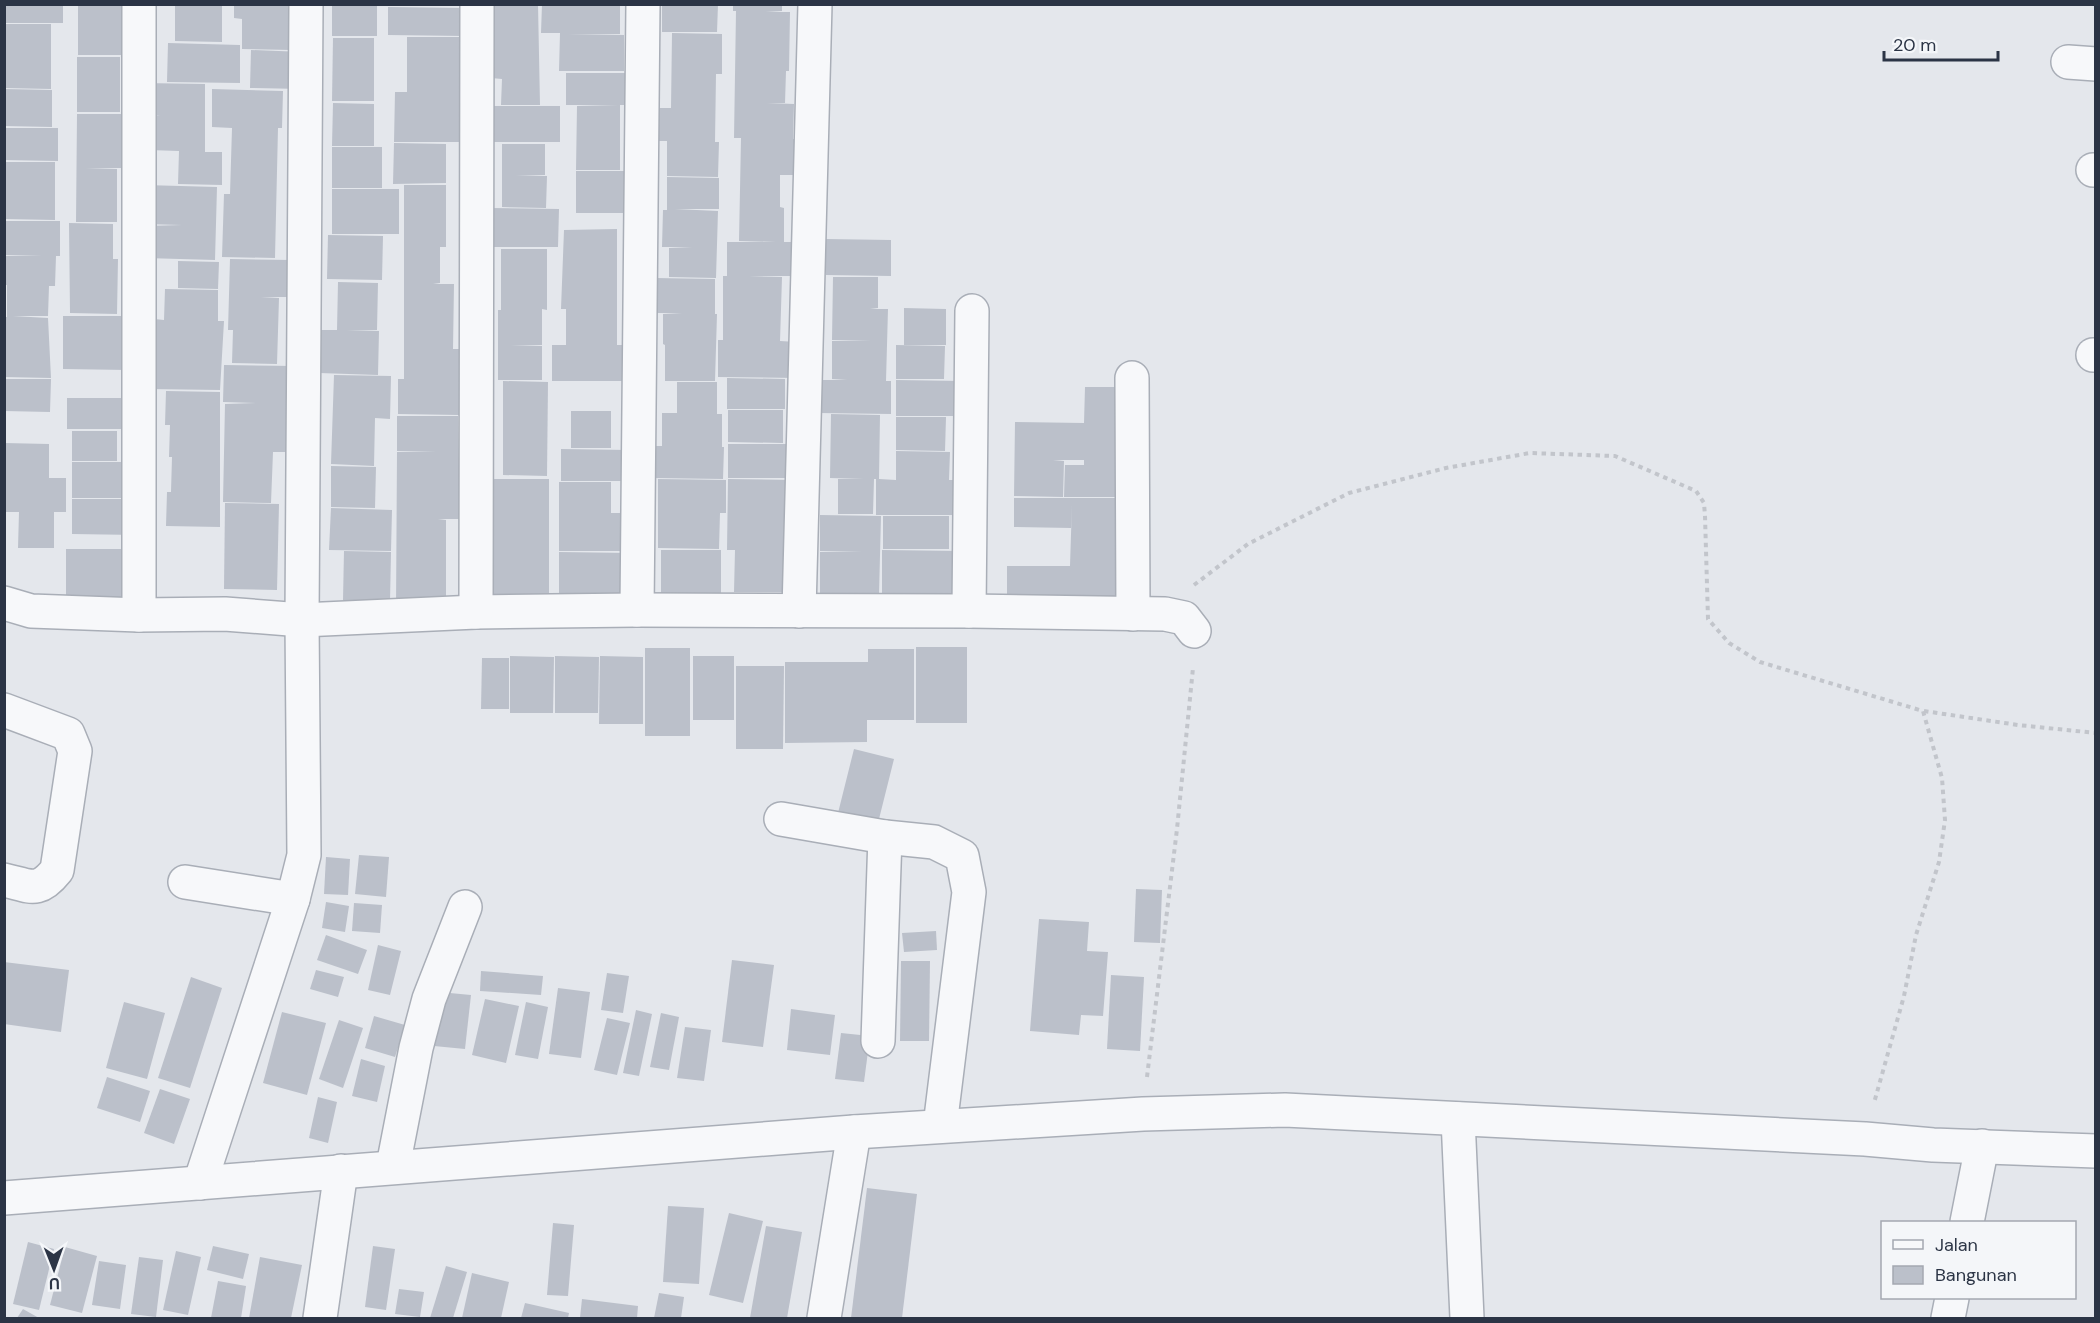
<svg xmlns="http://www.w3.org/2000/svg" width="2100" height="1323" font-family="'DM Sans',sans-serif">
  <rect width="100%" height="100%" fill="#e4e7ec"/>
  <g fill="#bbc0ca">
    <rect x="4" y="4" width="59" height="19"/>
    <path d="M78,4H132L131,55H78Z"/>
    <path d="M175,4H222V42L175,41Z"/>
    <path d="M234,4H291L292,50L242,49V19L234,18Z"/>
    <rect x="332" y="4" width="45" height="32"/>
    <path d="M487,4H538L540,105H501L502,79L491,78Z"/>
    <path d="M542,4H620V34H568L624,35V71H559L560,33H541Z"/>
    <path d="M662,4H718L717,32H662Z"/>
    <path d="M733,4H782V11L766,12H790L789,71H786L785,103H767L794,104L793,139H801V175H780V207L784,208V242H798L797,276H749L782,277L780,341L797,342V378L718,377V340H723V276H727V242H776L739,241L741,138H734L736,11H733Z"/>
    <path d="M388,7L465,8L464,36L388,35Z"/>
    <path d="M5,24H51V89L4,88Z"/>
    <path d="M672,33L722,34V74H716L715,142H719L718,177L667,176V141H654L655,108H671Z"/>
    <path d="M407,37H467L462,142H394L395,92H407Z"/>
    <path d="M333,38H374V101H332Z"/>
    <path d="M168,43L240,45V83L167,82Z"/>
    <path d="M251,50L303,52L302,89L250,88Z"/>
    <rect x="77" y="57" width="43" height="55"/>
    <path d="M566,73H633V105H620V170H576L577,106L618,105H566Z"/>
    <path d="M142,83L205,84V152H222V185L178,184L179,151L149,150L150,116L160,115H141Z"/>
    <path d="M4,89L52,90V127L4,126Z"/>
    <path d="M212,89L283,91L282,128H278L275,258L222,257L224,194H230L232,128L212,127Z"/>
    <path d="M333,103L374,104V146H332Z"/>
    <rect x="491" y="106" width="69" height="36"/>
    <path d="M77,114H121V168H86L117,169V222H76Z"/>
    <path d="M4,128H58V161L4,160Z"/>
    <path d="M394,143L446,144V183L393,184Z"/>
    <path d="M502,144H545V175L516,176H547L546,208L502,207Z"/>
    <rect x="332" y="147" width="50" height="41"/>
    <path d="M4,162H55V220L4,219Z"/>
    <rect x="576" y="171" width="54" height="42"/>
    <path d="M667,177L719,178V209H675L718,211L716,278L669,277V248L692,247H662L663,210H667Z"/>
    <path d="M144,185L217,187L215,260L145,258L146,226L182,225L143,224Z"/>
    <path d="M404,185H446V247H440V283L433,284H454L453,349H459V415L398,414V379H404Z"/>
    <rect x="332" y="189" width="67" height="45"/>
    <path d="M491,208L559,209L558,247H491Z"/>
    <path d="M4,221H60V256H56L55,286H49L48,316H13L48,318L51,378L4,377V317H7V285H4V256H42L4,255Z"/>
    <path d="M69,223L113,224V259H118L117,314L70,313Z"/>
    <path d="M617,229V345H631V381H552V345H566V309H561L564,230Z"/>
    <path d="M328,235L383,236L382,280L327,279Z"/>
    <path d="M826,239L891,240V276L826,275Z"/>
    <path d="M501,249H547V310L542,309V345H511L542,346V380H498V310H501Z"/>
    <path d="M230,259L291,260L290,297H261L279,298L277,364L232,363L233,330H228Z"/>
    <path d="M178,261L219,262L218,289L178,288Z"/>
    <path d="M833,277H878V308L870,309H888L886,381H891V414L819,413V380H847L832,379V341H871L832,340Z"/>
    <path d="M655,278L715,279V314H717L715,381H665V345L663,344V314L682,313H655Z"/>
    <path d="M338,282L378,283L377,330H347L379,331L378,375L319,373V330H337Z"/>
    <path d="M165,289L218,290V321H224L220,390L148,389L154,319L164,320Z"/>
    <path d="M904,308L946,309V345H904Z"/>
    <path d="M63,316H127V370L63,369Z"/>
    <path d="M896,345L945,346L944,379H896Z"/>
    <path d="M224,365L294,366L297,452H273L271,503L223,502L225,404L256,403L223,402Z"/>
    <path d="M334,375L391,376L390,419L375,418L374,466L331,464Z"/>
    <path d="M727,378L785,379V409H727Z"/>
    <path d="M4,379H51L50,412L4,411Z"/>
    <path d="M896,380L962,381L961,416H896Z"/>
    <path d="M503,381L548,382L547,476L503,475Z"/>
    <path d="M677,382H717V414H722V447H724L723,479L654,478L655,446H662V413H677Z"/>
    <path d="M1085,387H1128L1121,497H1064L1065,465H1084V427V460H1053L1064,461L1063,497L1014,496L1015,422L1084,423Z"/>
    <path d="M166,391L220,392V527L166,526L167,492H171L172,457H169L170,425H165Z"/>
    <rect x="67" y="398" width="57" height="31"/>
    <path d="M728,410H783V443L728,442Z"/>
    <rect x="571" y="411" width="40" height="37"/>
    <path d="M831,414L880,415L879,479L896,480V451L950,452L949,480H955L954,515H876V479H874L873,514H838V479H864L830,478Z"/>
    <path d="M397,416H458L460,519H438L446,520V610H396L397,452L436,451H397Z"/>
    <path d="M896,417H946L945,451L896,450Z"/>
    <rect x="72" y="431" width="45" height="30"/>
    <path d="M4,443L49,444V478H66V512H54V548H18L19,512H4Z"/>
    <path d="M728,444H796L795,478H728Z"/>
    <path d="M561,449L628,450V481H561Z"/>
    <rect x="72" y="462" width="65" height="36"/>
    <path d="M331,466L376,467L375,508L331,507Z"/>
    <rect x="492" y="479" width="57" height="116"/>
    <path d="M658,479L726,480V513H720L719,549L658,548Z"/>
    <path d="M728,479L794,480L784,592H734L735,550H727Z"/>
    <path d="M559,482H611V513H622V551H559Z"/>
    <path d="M1014,498H1122L1125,612L1007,609V566H1070L1072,503L1071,528L1014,527Z"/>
    <path d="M72,499H138L137,535L72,534Z"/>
    <path d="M225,503L279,504L277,590L224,589Z"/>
    <path d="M331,508L392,510L391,551L329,550Z"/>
    <path d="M820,515L881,516L879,595L820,594V552H862L820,551Z"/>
    <rect x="883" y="516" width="66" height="33"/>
    <rect x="66" y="549" width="64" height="50"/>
    <path d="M661,550H721V603L661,602Z"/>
    <path d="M882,550L962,551V598H882Z"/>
    <path d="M344,551L391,552L390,601L343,600Z"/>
    <path d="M559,552L630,553V600H559Z"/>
    <rect x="916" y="647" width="51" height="76"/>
    <rect x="645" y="648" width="45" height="88"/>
    <path d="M868,649H914V720H867V742L785,743V662H868Z"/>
    <path d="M510,656L554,657L553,713H510Z"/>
    <path d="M555,656L599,657L598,713H555Z"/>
    <path d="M600,656L643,657V724H599Z"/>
    <rect x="693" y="656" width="41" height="64"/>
    <path d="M482,658H509V709H481Z"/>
    <path d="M736,666H784L783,749H736Z"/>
    <path d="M854,749L894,759L878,823L838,813Z"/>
    <path d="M359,855L389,857L386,897L355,894Z"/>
    <path d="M326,857L350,859L348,895L324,894Z"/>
    <path d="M1136,889L1162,890L1160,943L1134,942Z"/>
    <path d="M326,902L349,906L345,932L322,928Z"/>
    <path d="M354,903L382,905L380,933L352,931Z"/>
    <path d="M1039,919L1089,922L1087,951L1108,952L1103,1016L1081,1015L1079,1035L1030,1031Z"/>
    <path d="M936,931L937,950L904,952L902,933Z"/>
    <path d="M326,935L367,950L358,974L317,960Z"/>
    <path d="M378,945L401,951L390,995L368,990Z"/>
    <path d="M732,960L774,965L763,1047L722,1042Z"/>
    <path d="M901,961H930L929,1041H900Z"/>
    <path d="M4,962L69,970L61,1032L4,1024Z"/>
    <path d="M316,970L344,977L338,997L310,989Z"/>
    <path d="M481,971L543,976L541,995L480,991Z"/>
    <path d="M607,973L629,976L623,1013L601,1010Z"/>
    <path d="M1111,975L1144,977L1140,1051L1107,1049Z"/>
    <path d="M191,977L222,988L190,1088L158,1078Z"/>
    <path d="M558,988L590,992L581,1058L549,1054Z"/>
    <path d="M439,992L471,995L465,1049L434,1046Z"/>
    <path d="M485,999L519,1006L506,1063L472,1055Z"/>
    <path d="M124,1002L165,1013L147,1079L106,1068Z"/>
    <path d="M526,1002L548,1007L538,1059L515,1055Z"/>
    <path d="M791,1009L835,1015L830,1055L787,1050Z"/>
    <path d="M636,1010L652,1014L639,1076L623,1073Z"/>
    <path d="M282,1012L326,1023L307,1095L263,1083Z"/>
    <path d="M661,1013L679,1017L669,1070L650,1067Z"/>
    <path d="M374,1016L405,1025L395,1057L365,1048Z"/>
    <path d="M607,1018L630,1023L617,1075L594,1070Z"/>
    <path d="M339,1020L363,1028L343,1088L319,1079Z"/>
    <path d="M685,1027L711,1030L704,1081L677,1078Z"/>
    <path d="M841,1033L870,1036L864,1082L835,1079Z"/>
    <path d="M361,1059L385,1066L377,1102L352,1096Z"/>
    <path d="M107,1077L150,1091L140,1122L97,1108Z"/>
    <path d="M160,1089L190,1099L174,1144L144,1133Z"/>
    <path d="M318,1097L337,1102L328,1143L309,1138Z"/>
    <path d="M867,1188L917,1194L902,1318H851Z"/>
    <path d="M668,1206L704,1208L699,1284L663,1282Z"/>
    <path d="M729,1213L763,1221L743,1303L709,1295Z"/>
    <path d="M553,1223L574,1225L568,1296L547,1295Z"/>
    <path d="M766,1226L802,1232L787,1318H750Z"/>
    <path d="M28,1242L54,1249L39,1310L13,1304Z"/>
    <path d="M213,1246L249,1254L243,1279L207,1270Z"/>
    <path d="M373,1246L395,1249L386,1310L365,1307Z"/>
    <path d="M65,1247L97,1256L82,1313L50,1305Z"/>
    <path d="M176,1251L201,1257L188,1315L163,1310Z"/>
    <path d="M139,1257L163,1260L156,1317L131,1314Z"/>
    <path d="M260,1257L302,1265L291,1318H249Z"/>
    <path d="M99,1261L126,1265L120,1309L92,1305Z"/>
    <path d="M446,1266L467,1272L453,1318H430Z"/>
    <path d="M472,1273L509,1282L501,1318H462Z"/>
    <path d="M218,1281L246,1286L241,1318H211Z"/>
    <path d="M399,1289L424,1292L420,1317L395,1314Z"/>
    <path d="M659,1293L684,1297L681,1318H654Z"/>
    <path d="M582,1299L638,1306L637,1318H580Z"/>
    <path d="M525,1303L569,1313L568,1318H521Z"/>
    <path d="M23,1309L39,1318H17Z"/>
  </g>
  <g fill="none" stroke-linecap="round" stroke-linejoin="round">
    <g stroke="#a9aeb7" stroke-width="36">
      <g id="minor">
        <path d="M139,4V615"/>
        <path d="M2068,62L2096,64"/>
        <path d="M2093,170H2096"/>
        <path d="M2093,355H2096"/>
        <path d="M1132,378L1133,614"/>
        <path d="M4,603L31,611L139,615L225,614L302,620L476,612L637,610L969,611L1165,614L1184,618L1194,631"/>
        <path d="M637,610L643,4"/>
        <path d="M799,611L815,4"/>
        <path d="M969,611L972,311"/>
        <path d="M476,612L477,4"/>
        <path d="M4,710L68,734L75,751L57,870C38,894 31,886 4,880"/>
        <path d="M781,819L885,837L934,842L962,856L969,892L940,1126"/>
        <path d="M185,882L293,899"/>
        <path d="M878,1041L885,837"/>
        <path d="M1458,1119L1467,1318"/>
        <path d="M393,1166L416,1048L429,999L465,907"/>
        <path d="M200,1183L293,899L304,855L302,620L306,4"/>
        <path d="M4,1198L854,1132L1143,1114L1285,1110L1865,1139L1933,1145L2096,1151"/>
        <path d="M1967,1222L1982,1146"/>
        <path d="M320,1318L341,1171"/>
        <path d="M824,1318L854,1132"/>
        <path d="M1948,1318L1952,1298"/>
      </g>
    </g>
    <g stroke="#c2c5cb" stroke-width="4" stroke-dasharray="4.5 4.5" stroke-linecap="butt">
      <path d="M1194,585L1248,544L1349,493L1446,468L1530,453L1615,456L1696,491L1704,503L1705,516L1708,619L1729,643L1760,662L1923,711L1942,778L1945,820L1939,862L1916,935L1904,996L1874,1103"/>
      <path d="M1924,711L2018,725L2096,733"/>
      <path d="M1147,1077L1177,829L1193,668"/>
    </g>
    <use href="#minor" stroke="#f7f8fa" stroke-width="33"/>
  </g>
  <rect width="2100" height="1323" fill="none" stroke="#2b3445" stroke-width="12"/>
  <rect x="1881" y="1221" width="195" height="78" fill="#f4f6f9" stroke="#a4a8b1" stroke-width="1.5"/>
  <rect x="1893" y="1240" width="30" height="9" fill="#f7f8fa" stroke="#a4a8b1" stroke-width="1.5"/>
  <text x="1935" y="1251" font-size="18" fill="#2b3445">Jalan</text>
  <rect x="1893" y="1266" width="30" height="18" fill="#bbc0ca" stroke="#a4a8b1" stroke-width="1.5"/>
  <text x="1935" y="1281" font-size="18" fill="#2b3445">Bangunan</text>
  <g transform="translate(54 1269) rotate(179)" stroke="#f4f6f9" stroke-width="4.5" paint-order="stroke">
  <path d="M0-4.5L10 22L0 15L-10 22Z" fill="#2b3445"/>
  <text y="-9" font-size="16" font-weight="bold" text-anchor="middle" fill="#2b3445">U</text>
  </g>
  <path d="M1884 51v9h114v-9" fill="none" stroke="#2b3445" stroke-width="3"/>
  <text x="1893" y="51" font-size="18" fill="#2b3445" stroke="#f4f6f9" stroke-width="4.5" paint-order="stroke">20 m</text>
</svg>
